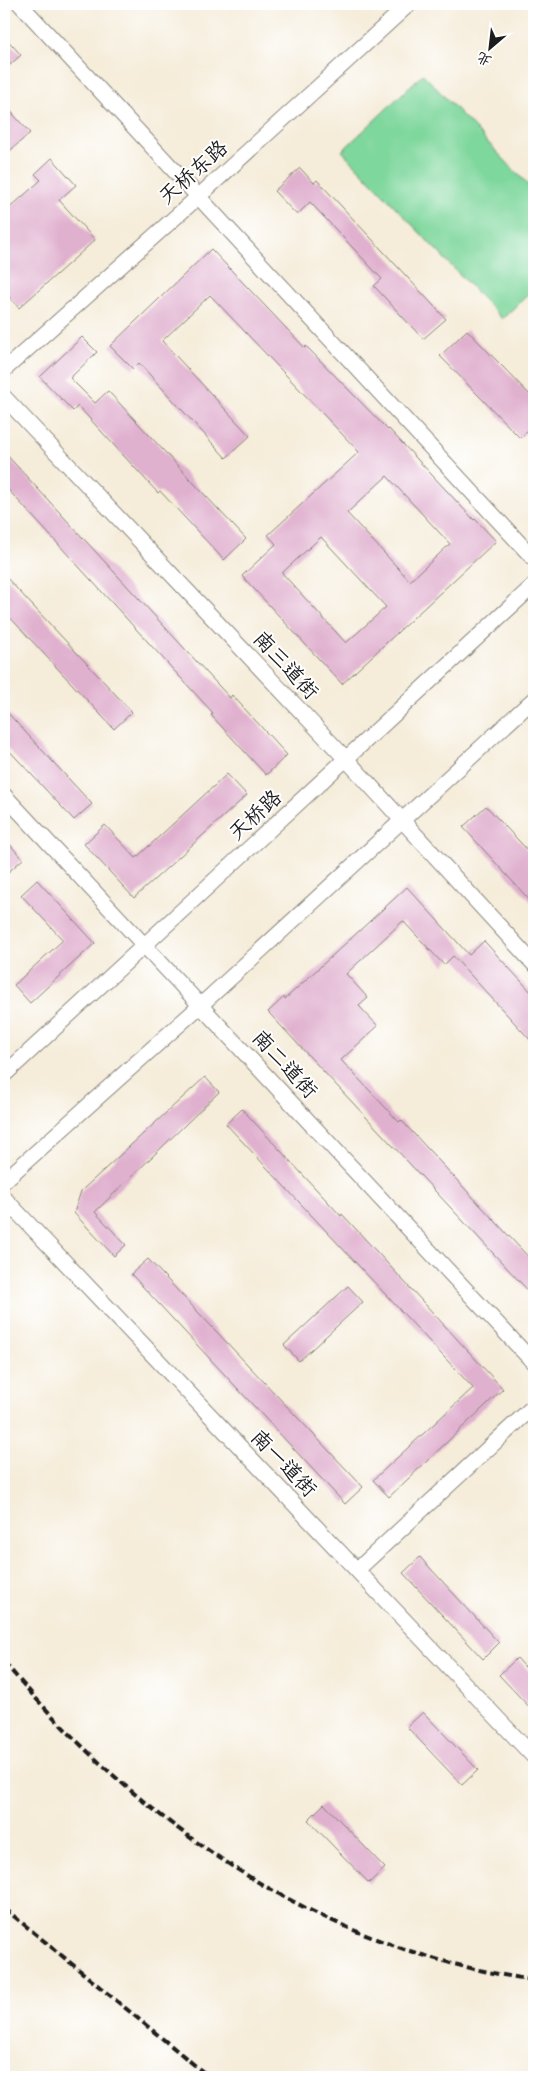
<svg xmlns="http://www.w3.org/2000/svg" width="538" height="2081" font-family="Caveat,'LXGW WenKai TC',sans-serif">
  <rect width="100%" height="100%" fill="#fff"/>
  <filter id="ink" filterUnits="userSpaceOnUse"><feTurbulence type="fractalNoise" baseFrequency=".02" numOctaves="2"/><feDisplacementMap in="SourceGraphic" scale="10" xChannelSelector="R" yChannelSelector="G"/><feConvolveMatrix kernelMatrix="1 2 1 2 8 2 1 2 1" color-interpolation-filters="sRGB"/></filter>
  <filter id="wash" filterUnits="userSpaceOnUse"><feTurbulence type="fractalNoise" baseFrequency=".0096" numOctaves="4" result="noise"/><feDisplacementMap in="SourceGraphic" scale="20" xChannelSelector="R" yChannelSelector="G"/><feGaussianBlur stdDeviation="1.12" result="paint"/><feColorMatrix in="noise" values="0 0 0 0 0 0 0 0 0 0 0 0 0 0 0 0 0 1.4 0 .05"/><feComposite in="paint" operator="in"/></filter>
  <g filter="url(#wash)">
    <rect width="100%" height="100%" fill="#f5ecd9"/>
    <path fill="#7ed79c" stroke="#4d7a5c" d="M423,74L534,191V289L502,319L342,151Z"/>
    <g id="blocks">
      <g fill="#e0b0cf" fill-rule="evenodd">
        <path d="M4,36L21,55L4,70Z"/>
        <path d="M4,104L30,133L4,156Z"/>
        <path d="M52,158L76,185L59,200L95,240L19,308L4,291V213L41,180L35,174Z"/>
        <path d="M300,168L314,183L317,180L446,319L423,339L374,286L382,279L310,202L297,215L274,191Z"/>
        <path d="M211,249L305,348L306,346L388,430L389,429L474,520L475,519L496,541L342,684L242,576L276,544L268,535L359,452L210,295L162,341L250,436L226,458L139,363L133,369L110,346ZM387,476L450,544L410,581L347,513ZM321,537L386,607L346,643L282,573Z"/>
        <path d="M467,330L534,399V424L520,438L440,356Z"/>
        <path d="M82,337L97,352L70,378L95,403L108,391L246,539L224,560L160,491L158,493L78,406L73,411L40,377Z"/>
        <path d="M4,452L230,698L232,695L287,755L266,775L211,715L213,713L4,485Z"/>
        <path d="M4,575L132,712L114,729L4,611Z"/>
        <path d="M4,709L92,804L74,820L4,745Z"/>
        <path d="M227,774L247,795L134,898L84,844L105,825L136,858Z"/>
        <path d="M486,806L534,857V905L463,827Z"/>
        <path d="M4,838L23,859L4,876Z"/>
        <path d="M37,880L95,943L30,1003L14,985L63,940L21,895Z"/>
        <path d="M407,887L469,955L484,941L534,995V1044L453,956L444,965L403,921L346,974L368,998L359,1006L378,1026L341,1060L399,1122L401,1120L534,1263V1297L268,1012L284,997L285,999Z"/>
        <path d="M205,1077L219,1092L95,1212L126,1245L114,1256L74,1213L81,1191Z"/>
        <path d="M242,1109L341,1216L342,1214L503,1389L389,1497L373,1480L473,1388L226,1124Z"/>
        <path d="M148,1259L363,1487L345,1504L131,1274Z"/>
        <path d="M348,1286L363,1302L299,1361L284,1345Z"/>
        <path d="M420,1557L499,1643L483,1659L403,1573Z"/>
        <path d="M517,1658L534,1677V1712L499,1675Z"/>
        <path d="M423,1712L478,1770L462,1785L407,1727Z"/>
        <path d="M324,1804L385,1868L369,1883L308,1820Z"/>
      </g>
    </g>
  </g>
  <g filter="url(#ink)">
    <use href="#blocks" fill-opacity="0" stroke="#88847a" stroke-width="1"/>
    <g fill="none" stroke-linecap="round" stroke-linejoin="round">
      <g stroke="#88847a" stroke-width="17">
        <g id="minor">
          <path d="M20,4L534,559"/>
          <path d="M4,370L198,197L409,4"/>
          <path d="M4,397L346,759L534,964"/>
          <path d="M4,795L534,1363"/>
          <path d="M4,1075L534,585"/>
          <path d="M4,1181L201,1005L534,699"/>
          <path d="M4,1198L534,1757"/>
          <path d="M357,1570L534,1406"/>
        </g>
      </g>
      <use href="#minor" stroke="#fff" stroke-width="15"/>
      <g stroke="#1c1c1c" stroke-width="4" stroke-dasharray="8 4" stroke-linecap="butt">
        <path d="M4,1662C142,1826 318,1949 534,1980"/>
        <path d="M4,1908L209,2077"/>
      </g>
    </g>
  </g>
  <g text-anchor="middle" stroke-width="4" stroke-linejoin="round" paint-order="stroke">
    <g font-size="21" fill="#1c1c1c" stroke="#fff">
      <text transform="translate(193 172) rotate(-42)" y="7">天桥东路</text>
      <text transform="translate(286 665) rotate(47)" y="7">南三道街</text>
      <text transform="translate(255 815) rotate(-43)" y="7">天桥路</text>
      <text transform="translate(285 1064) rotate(47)" y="7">南二道街</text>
      <text transform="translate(284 1463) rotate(46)" y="7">南一道街</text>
    </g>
  </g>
  <rect width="538" height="2081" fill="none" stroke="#fff" stroke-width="20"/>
  <g transform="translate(490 48) rotate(208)" stroke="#ffffff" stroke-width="4" paint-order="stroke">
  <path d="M0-4L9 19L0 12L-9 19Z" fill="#1c1c1c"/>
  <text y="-8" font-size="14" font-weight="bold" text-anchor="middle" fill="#1c1c1c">北</text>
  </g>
</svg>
